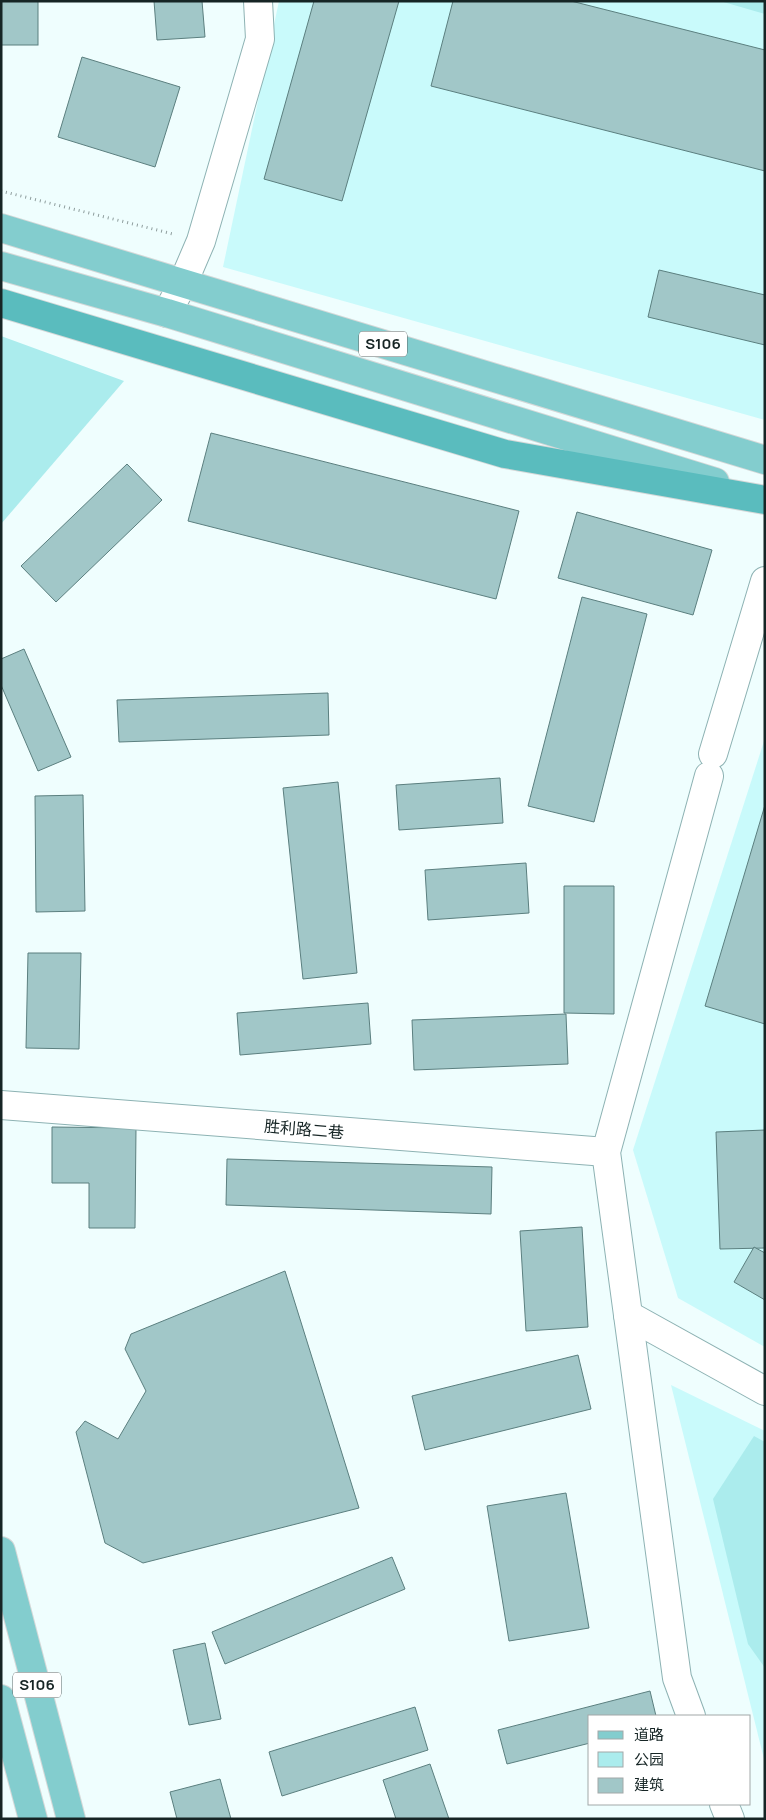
<svg xmlns="http://www.w3.org/2000/svg" width="766" height="1820" font-family="Manrope,'Noto Sans SC',sans-serif">
  <rect width="100%" height="100%" fill="#effefe"/>
  <g fill="#c9fafb">
    <path d="M279,1H765V420L223,267Z"/>
    <path d="M765,738V1347L678,1298L633,1150Z"/>
    <path d="M671,1385L765,1431V1763Z"/>
  </g>
  <g fill="#abeced">
    <path d="M720,1H765V14Z"/>
    <path d="M1,336L124,381L1,524Z"/>
    <path d="M754,1436L765,1442V1668L748,1644L713,1499Z"/>
  </g>
  <g fill="#a1c7c8" stroke="#5b7f7f">
    <rect x="1" y="1" width="37" height="44"/>
    <path d="M154,1H202L205,37L157,40Z"/>
    <path d="M314,1H399L342,201L264,179Z"/>
    <path d="M453,1H571L765,50V171L431,86Z"/>
    <path d="M82,57L180,87L155,167L58,137Z"/>
    <path d="M659,270L765,295V345L648,317Z"/>
    <path d="M211,433L519,511L496,599L188,521Z"/>
    <path d="M127,464L162,500L56,602L21,566Z"/>
    <path d="M577,512L712,550L693,615L558,578Z"/>
    <path d="M582,597L647,614L594,822L528,806Z"/>
    <path d="M24,649L71,757L38,771L1,685V659Z"/>
    <path d="M328,693L329,735L119,742L117,700Z"/>
    <path d="M500,778L503,823L399,830L396,785Z"/>
    <path d="M338,782L357,973L303,979L283,788Z"/>
    <path d="M83,795L85,911L36,912L35,796Z"/>
    <path d="M765,805V1024L705,1006Z"/>
    <path d="M526,863L529,913L428,920L425,870Z"/>
    <path d="M564,886H614V1014L564,1013Z"/>
    <path d="M28,953H81L79,1049L26,1048Z"/>
    <path d="M368,1003L371,1044L240,1055L237,1013Z"/>
    <path d="M566,1014L568,1064L414,1070L412,1020Z"/>
    <path d="M52,1127L136,1128L135,1228H89V1183H52Z"/>
    <path d="M765,1130V1248L720,1249L716,1132Z"/>
    <path d="M227,1159L492,1167L491,1214L226,1205Z"/>
    <path d="M582,1227L588,1327L526,1331L520,1231Z"/>
    <path d="M754,1247L765,1253V1300L734,1282Z"/>
    <path d="M285,1271L359,1508L143,1563L105,1543L76,1432L85,1421L118,1439L146,1391L125,1349L131,1334Z"/>
    <path d="M578,1355L591,1409L425,1450L412,1396Z"/>
    <path d="M566,1493L589,1628L509,1641L487,1506Z"/>
    <path d="M392,1557L405,1589L225,1664L212,1632Z"/>
    <path d="M205,1643L221,1719L189,1725L173,1650Z"/>
    <path d="M650,1691L656,1716H590V1743L507,1764L498,1730Z"/>
    <path d="M415,1707L428,1750L282,1796L269,1752Z"/>
    <path d="M430,1764L449,1819H396L383,1780Z"/>
    <path d="M220,1779L231,1819H177L170,1792Z"/>
  </g>
  <g fill="none" stroke-linecap="round" stroke-linejoin="round">
    <g stroke="#8db2b3" stroke-width="30">
      <g id="minor">
        <path d="M713,754L765,581"/>
        <path d="M1,1105L606,1152"/>
        <path d="M628,1315L765,1391"/>
        <path d="M691,1716L677,1678L606,1152L709,776"/>
        <path d="M724,1804L730,1819"/>
      </g>
    </g>
    <g stroke="#8db2b3" stroke-width="30">
      <path id="tertiary" d="M167,313L183,283L201,241L260,39L258,1"/>
    </g>
    <g stroke="#d5d8d8" stroke-width="30">
      <g id="primary">
        <path d="M1,228L765,460"/>
        <path d="M1,266L167,313L715,482"/>
        <path d="M1,1551L71,1819"/>
        <path d="M1,1699L33,1819"/>
      </g>
    </g>
    <g stroke="#d5d8d8" stroke-width="30">
      <path id="trunk" d="M1,303L505,454L765,500"/>
    </g>
    <path stroke="#8e9d9d" stroke-width="3" stroke-dasharray="1 4" stroke-linecap="butt" d="M1,191L173,234"/>
    <use href="#minor" stroke="#fff" stroke-width="28"/>
    <use href="#tertiary" stroke="#fff" stroke-width="28"/>
    <use href="#primary" stroke="#83cdce" stroke-width="28"/>
    <use href="#trunk" stroke="#5abcbe" stroke-width="28"/>
  </g>
  <g text-anchor="middle" stroke-width="4" stroke-linejoin="round" paint-order="stroke">
    <g fill="#fff" stroke="#5c6666" stroke-width="1">
      <rect x="359" y="331.5" width="48" height="25" rx="4"/>
      <rect x="13" y="1672.5" width="48" height="25" rx="4"/>
    </g>
    <g font-size="15" font-weight="bold" fill="#162525">
      <text x="383" y="349">S106</text>
      <text x="37" y="1690">S106</text>
    </g>
    <g font-size="16" fill="#162525" stroke="#fff">
      <text transform="translate(304 1129) rotate(5)" y="6">胜利路二巷</text>
    </g>
  </g>
  <rect width="766" height="1820" fill="none" stroke="#162525" stroke-width="5"/>
  <rect x="588" y="1715" width="162" height="90" fill="#ffffff" stroke="#a2a8a8"/>
  <rect x="598" y="1731" width="25" height="8" fill="#83cdce" stroke="#a2a8a8"/>
  <text x="634" y="1740" font-size="15" fill="#162525">道路</text>
  <rect x="598" y="1752" width="25" height="15" fill="#abeced" stroke="#a2a8a8"/>
  <text x="634" y="1765" font-size="15" fill="#162525">公园</text>
  <rect x="598" y="1778" width="25" height="15" fill="#a1c7c8" stroke="#a2a8a8"/>
  <text x="634" y="1790" font-size="15" fill="#162525">建筑</text>
</svg>
